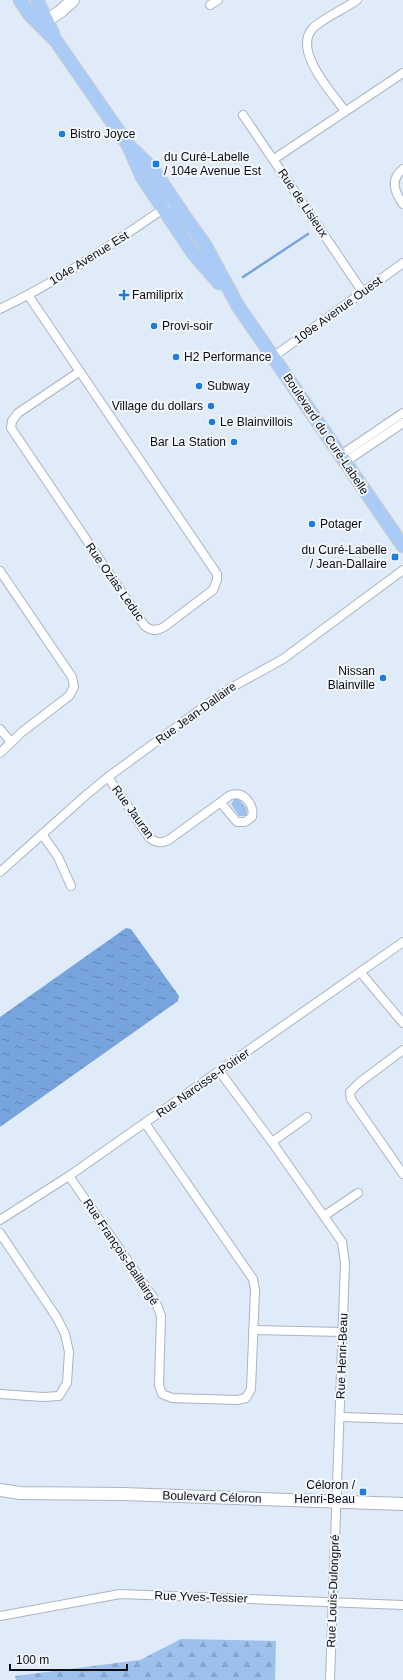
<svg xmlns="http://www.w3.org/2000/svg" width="403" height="1680" font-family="Helvetica,sans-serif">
  <defs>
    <pattern id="grass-tufts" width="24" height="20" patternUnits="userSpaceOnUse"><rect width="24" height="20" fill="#9ec0ec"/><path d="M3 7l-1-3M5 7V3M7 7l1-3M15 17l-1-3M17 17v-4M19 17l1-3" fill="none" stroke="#87a4c9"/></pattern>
    <pattern id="forest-firs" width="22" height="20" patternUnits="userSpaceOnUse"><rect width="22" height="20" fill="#9ec0ec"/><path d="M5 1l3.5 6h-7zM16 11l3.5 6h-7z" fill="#87a4c9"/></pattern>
    <pattern id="water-ripples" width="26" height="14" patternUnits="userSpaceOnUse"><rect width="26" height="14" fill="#78a4dd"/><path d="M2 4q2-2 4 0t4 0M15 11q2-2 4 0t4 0" fill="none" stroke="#6184b2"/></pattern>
  </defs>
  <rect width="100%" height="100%" fill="#e0ebf9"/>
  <path fill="url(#grass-tufts)" d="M234,799H239L246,808L247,813L246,816H239L231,804Z"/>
  <path fill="url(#forest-firs)" d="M181,1639L276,1641L275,1680H16L15,1676L140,1660Z"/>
  <path fill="url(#water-ripples)" d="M126,928L131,929L179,996L178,1001L0,1127V1017Z"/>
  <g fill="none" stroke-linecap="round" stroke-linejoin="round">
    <path stroke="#78a4dd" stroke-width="2.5" d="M243,277L308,234"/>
    <g stroke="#aab4c2" stroke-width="10">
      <g id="street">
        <path d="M210,5L218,0"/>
        <path d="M345,111C332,93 292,50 313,28C322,19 346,8 357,0"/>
        <path d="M243,115L362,291"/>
        <path d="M274,159L403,73"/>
        <path d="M403,169C389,180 395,193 403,204"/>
        <path d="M28,295L217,574V580L213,590L164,627C157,631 150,631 144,625L11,428L12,421L18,413L79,372"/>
        <path d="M0,309C59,281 112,244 166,207"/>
        <path d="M273,357L403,263"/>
        <path d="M341,455L403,413"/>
        <path d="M345,462L403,423"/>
        <path d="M0,571L72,677L74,687L69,696L22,732L0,753"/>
        <path d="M0,729L11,742"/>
        <path d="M108,777L148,836C154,843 162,844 170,839L229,796C242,789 255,804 252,817L245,822H237L221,803"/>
        <path d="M42,834L58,857L71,886"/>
        <path d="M0,872L85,796L108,777L227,690L283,659L403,570"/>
        <path d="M361,973L403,1023"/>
        <path d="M403,1050L360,1082L350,1092L351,1099L403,1174"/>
        <path d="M220,1072L272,1142L342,1242L345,1263L330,1680"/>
        <path d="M272,1142L307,1117"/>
        <path d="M69,1176L155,1300L161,1316L159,1385L162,1394L172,1398L237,1400L246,1398L251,1389L255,1290L253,1279L145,1123"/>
        <path d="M324,1216L358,1193"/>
        <path d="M0,1220L69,1176L403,942"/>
        <path d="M0,1233L57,1318L65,1334L69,1352L67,1383L59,1396L43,1397L0,1394"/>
        <path d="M253,1330L342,1332"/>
        <path d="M340,1417L403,1419"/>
        <path d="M0,1616L120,1594L403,1605"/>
      </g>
    </g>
    <g stroke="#aab4c2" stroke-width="14">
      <g id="secondary">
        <path d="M40,25L61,11L73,0"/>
        <path d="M0,1490L20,1493L123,1494L403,1504"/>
      </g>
    </g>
    <g stroke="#cecfd0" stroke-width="15">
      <g id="primary">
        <path d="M20,0L30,15L56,41L128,145L142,177L193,253L219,283"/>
        <path d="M37,0L53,34"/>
        <path d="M128,145L152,168L185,217L205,245L238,306L403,546"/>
      </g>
    </g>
    <use href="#street" stroke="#fff" stroke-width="8"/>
    <use href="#secondary" stroke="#fff" stroke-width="12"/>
    <use href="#primary" stroke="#aacbf6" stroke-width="13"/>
  </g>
  <g fill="#1d7be4" stroke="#f3f7fd" stroke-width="1.5">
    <circle cx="62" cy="134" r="4"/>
    <rect x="152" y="160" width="8" height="8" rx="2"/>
    <path d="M122 289h4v4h4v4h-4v4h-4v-4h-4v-4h4z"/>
    <circle cx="154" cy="326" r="4"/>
    <circle cx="176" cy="357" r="4"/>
    <circle cx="199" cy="386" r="4"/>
    <circle cx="211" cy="406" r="4"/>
    <circle cx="212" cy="422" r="4"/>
    <circle cx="234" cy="442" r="4"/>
    <circle cx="312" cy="524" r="4"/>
    <rect x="391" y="553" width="8" height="8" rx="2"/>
    <circle cx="383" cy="678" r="4"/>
    <rect x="359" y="1488" width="8" height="8" rx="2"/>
  </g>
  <g text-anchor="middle" stroke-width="4" stroke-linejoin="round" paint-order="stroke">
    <g font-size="12" fill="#0a0e12" stroke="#f3f7fd" text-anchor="start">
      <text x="70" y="138">Bistro Joyce</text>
      <text x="164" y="161">du Curé-Labelle<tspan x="164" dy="14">/ 104e Avenue Est</tspan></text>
      <text x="132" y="299">Familiprix</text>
      <text x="162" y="330">Provi-soir</text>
      <text x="184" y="361">H2 Performance</text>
      <text x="207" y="390">Subway</text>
      <text x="203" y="410" text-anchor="end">Village du dollars</text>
      <text x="220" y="426">Le Blainvillois</text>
      <text x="226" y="446" text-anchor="end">Bar La Station</text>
      <text x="320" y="528">Potager</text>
      <text x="387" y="554" text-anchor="end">du Curé-Labelle<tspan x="387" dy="14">/ Jean-Dallaire</tspan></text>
      <text x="375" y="675" text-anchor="end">Nissan<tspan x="375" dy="14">Blainville</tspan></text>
      <text x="355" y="1489" text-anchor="end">Céloron /<tspan x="355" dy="14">Henri-Beau</tspan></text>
    </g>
    <g font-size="12" fill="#0a0e12" stroke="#f3f7fd">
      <text transform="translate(303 203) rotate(56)" y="4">Rue de Lisieux</text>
      <text transform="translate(89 258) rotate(-32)" y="4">104e Avenue Est</text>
      <text transform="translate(338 310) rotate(-36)" y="4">109e Avenue Ouest</text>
      <text transform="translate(326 434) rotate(56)" y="4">Boulevard du Curé-Labelle</text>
      <text transform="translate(115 582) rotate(55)" y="4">Rue Ozias Leduc</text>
      <text transform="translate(196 713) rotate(-36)" y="4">Rue Jean-Dallaire</text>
      <text transform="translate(133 812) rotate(54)" y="4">Rue Jauran</text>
      <text transform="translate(203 1083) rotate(-35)" y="4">Rue Narcisse-Poirier</text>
      <text transform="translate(121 1252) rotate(56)" y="4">Rue François-Baillairgé</text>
      <text transform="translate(342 1356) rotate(-88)" y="4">Rue Henri-Beau</text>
      <text transform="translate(212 1497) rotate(2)" y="4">Boulevard Céloron</text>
      <text transform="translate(333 1591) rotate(-88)" y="4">Rue Louis-Dulongpré</text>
      <text transform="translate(201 1597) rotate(2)" y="4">Rue Yves-Tessier</text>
    </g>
  </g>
  <path d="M10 1664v6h117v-6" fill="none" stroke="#0a0e12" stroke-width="2"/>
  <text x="16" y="1664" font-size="12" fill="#0a0e12" stroke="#f3f7fd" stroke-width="3" paint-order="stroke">100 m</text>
</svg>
